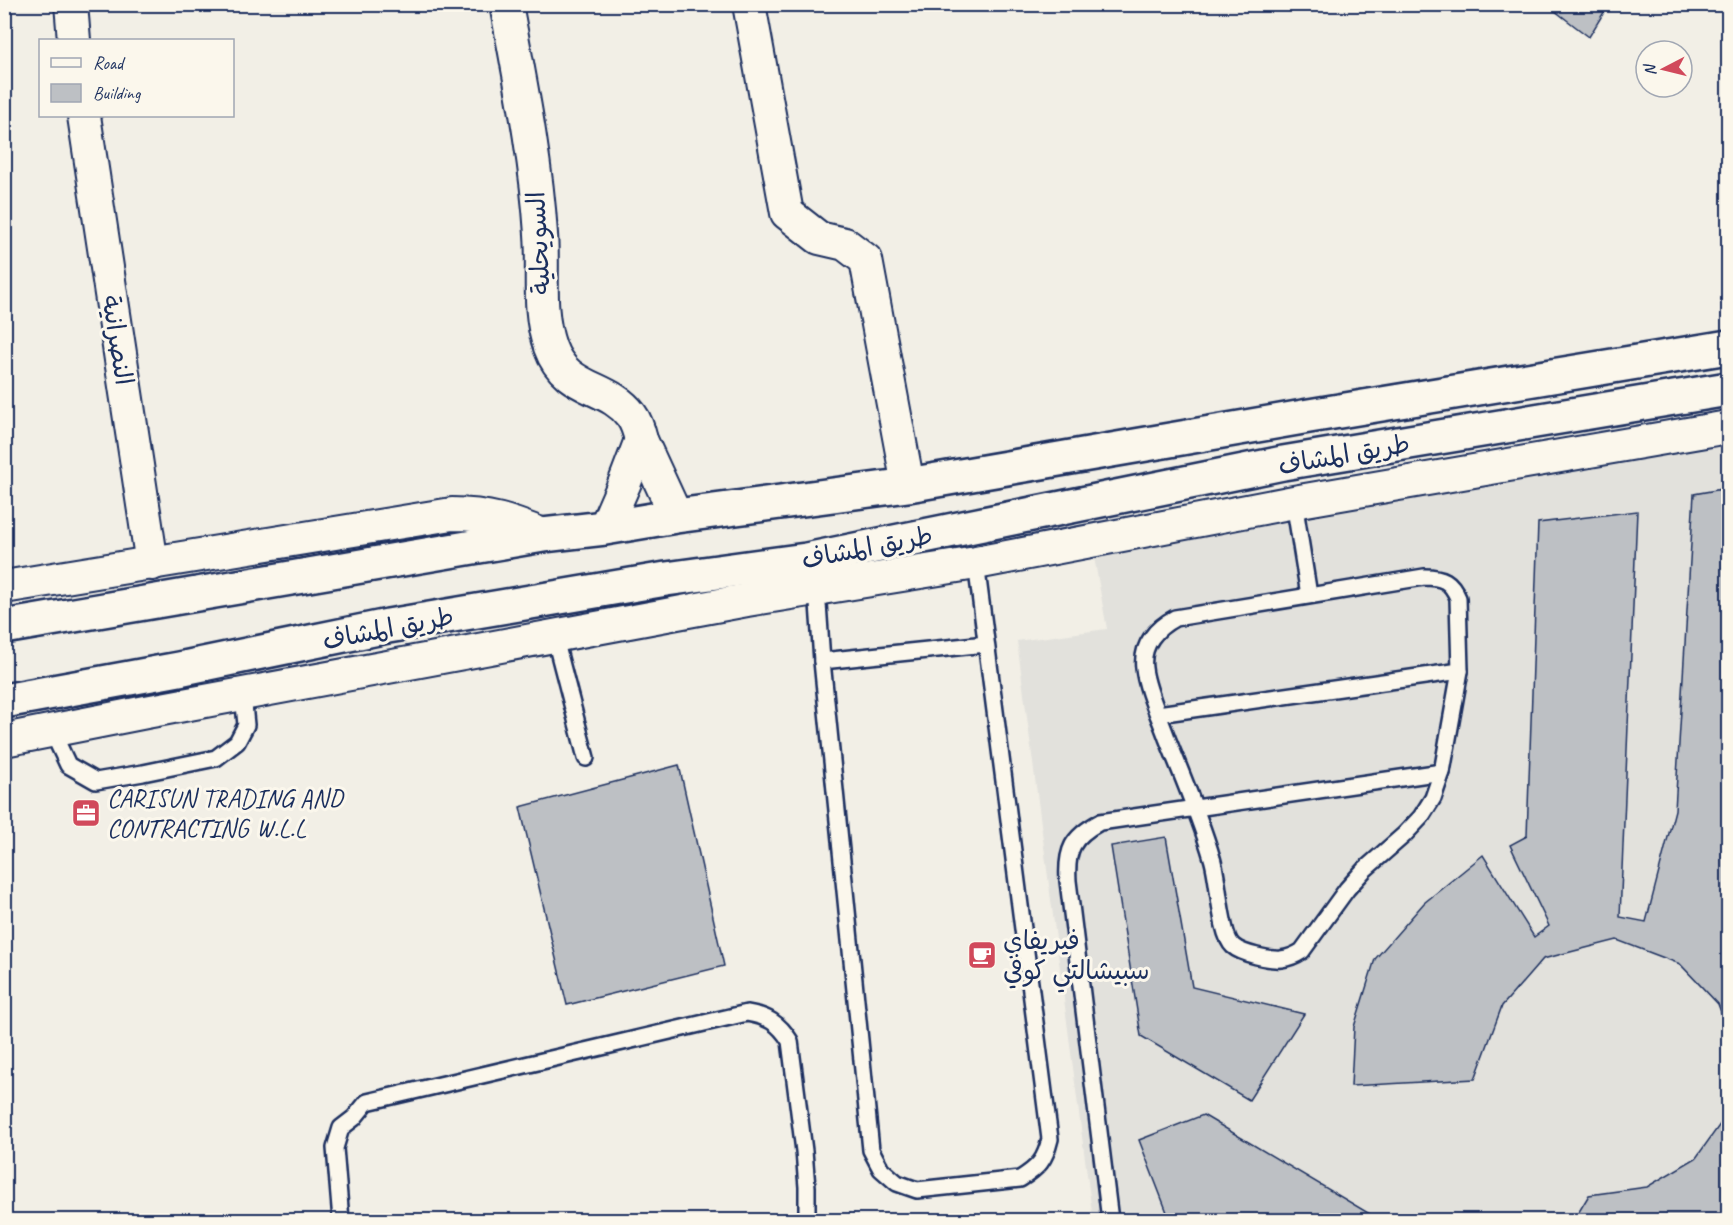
<svg xmlns="http://www.w3.org/2000/svg" width="1733" height="1225" font-family="Caveat,'Playpen Sans Arabic',sans-serif">
  <rect width="100%" height="100%" fill="#f2efe6"/>
  <filter id="ink" filterUnits="userSpaceOnUse"><feTurbulence type="fractalNoise" baseFrequency=".0167" numOctaves="2"/><feDisplacementMap in="SourceGraphic" scale="12" xChannelSelector="R" yChannelSelector="G"/><feConvolveMatrix kernelMatrix="1 2 1 2 8 2 1 2 1" color-interpolation-filters="sRGB"/></filter>
  <g filter="url(#ink)">
    <path fill="#e2e1dc" d="M1728,442V1220H1093L1017,641L1107,629L1094,557Z"/>
    <g fill="#bdc0c4" stroke="#1b2f5e" stroke-width="1.5">
      <path d="M1546,4H1609L1589,37Z"/>
      <path d="M1728,488V1031L1718,1004L1680,964L1617,940L1543,959L1502,1006L1475,1079L1351,1086L1354,1027L1375,959L1424,903L1483,855L1534,937L1549,926L1510,845L1527,836L1538,523L1637,511L1620,917L1646,922L1675,810L1694,494Z"/>
      <path d="M679,765L724,966L567,1005L520,807Z"/>
      <path d="M1166,837L1192,987L1304,1014L1249,1100L1141,1036L1111,846Z"/>
      <path d="M1728,1113V1220H1574L1589,1195L1647,1187L1696,1158Z"/>
      <path d="M1203,1115L1380,1220H1170L1139,1140Z"/>
    </g>
    <g fill="none" stroke-linecap="round" stroke-linejoin="round">
      <g stroke="#1b2f5e" stroke-width="20">
        <g id="lane">
          <path d="M1294,502L1309,595"/>
          <path d="M1424,577C1443,577 1451,581 1458,598L1460,671L1442,772L1433,798L1421,817L1404,835L1364,870L1347,889L1302,951C1296,955 1289,958 1281,959C1270,960 1242,954 1233,946C1220,935 1219,879 1212,858C1200,817 1183,778 1167,738C1160,718 1146,689 1144,668C1141,645 1156,628 1175,618Z"/>
          <path d="M817,589L822,661L871,1150L881,1169L897,1183L917,1190L1020,1179C1039,1167 1045,1160 1050,1139L976,563"/>
          <path d="M554,635L586,758"/>
          <path d="M822,661L986,644"/>
          <path d="M1158,714L1460,671"/>
          <path d="M52,731L68,765L96,781L143,773L216,758L237,742L246,725L243,694"/>
          <path d="M341,1220L335,1148L341,1128L354,1118L367,1102L747,1013C767,1016 779,1023 790,1041L804,1151L807,1187V1220"/>
          <path d="M1110,1220L1068,881C1066,850 1072,837 1100,822L1442,772"/>
        </g>
      </g>
      <g stroke="#1b2f5e" stroke-width="36">
        <g id="street">
          <path d="M71,4L74,40"/>
          <path d="M506,4C520,80 536,157 541,234C544,272 537,310 550,347C566,392 608,384 631,415C637,423 639,431 641,440L676,516"/>
          <path d="M749,4L787,213L819,238L845,244L866,260L908,485"/>
          <path d="M84,116L152,564"/>
          <path d="M605,528L625,482L641,440"/>
          <path d="M4,587L452,514C488,514 511,522 543,535"/>
          <path d="M4,740L146,712L747,600L976,563L1294,502L1728,427"/>
        </g>
      </g>
      <g stroke="#1b2f5e" stroke-width="38">
        <g id="secondary">
          <path d="M4,627L543,535L605,528L676,516L908,485L1309,416L1728,347"/>
          <path d="M4,701L179,669L388,626L666,579L806,560L1283,463L1728,389"/>
        </g>
      </g>
      <use href="#lane" stroke="#fbf7ec" stroke-width="15"/>
      <use href="#street" stroke="#fbf7ec" stroke-width="32"/>
      <use href="#secondary" stroke="#fbf7ec" stroke-width="33"/>
    </g>
  </g>
  <defs>
    <g id="office-square" transform="scale(1.5)"><rect x="-9" y="-9" width="18" height="18" rx="4" fill="#d1495b" stroke="#fbf7ec"/><path d="M-6-3h4V-5.5h4V-3h4V5H-6ZM-1-4.5V-3h2v-1.5ZM-6 0V1H6V0Z" fill="#fff"/></g>
    <g id="cafe-square" transform="scale(1.5)"><rect x="-9" y="-9" width="18" height="18" rx="4" fill="#d1495b" stroke="#fbf7ec"/><path d="M-5.5-4.5H6V0H3Q3 3.5 0 3.5H-2.5Q-5.5 3.5-5.5 0ZM3-3.2v2h1.7v-2ZM-6 4.5H4V6H-6Z" fill="#fff"/></g>
  </defs>
  <g fill-rule="evenodd">
    <use href="#office-square" x="86" y="813"/>
    <use href="#cafe-square" x="982" y="955"/>
  </g>
  <g text-anchor="middle" stroke-width="6" stroke-linejoin="round" paint-order="stroke">
    <g font-size="26" fill="#1b2f5e" stroke="#fbf7ec">
      <text transform="translate(538 243) rotate(-93)" y="9">السويحلية</text>
      <text transform="translate(118 340) rotate(81)" y="9">النصرانية</text>
      <text transform="translate(1344 454) rotate(-10)" y="9">طريق المشاف</text>
      <text transform="translate(867 547) rotate(-11)" y="9">طريق المشاف</text>
      <text transform="translate(388 628) rotate(-11)" y="9">طريق المشاف</text>
    </g>
    <g font-size="26" fill="#1b2f5e" stroke="#fbf7ec" text-anchor="start">
      <text x="107" y="807">CARISUN TRADING AND<tspan x="107" dy="30">CONTRACTING W.L.L</tspan></text>
      <text x="1003" y="949">فيريفاي<tspan x="1003" dy="30">سبيشالتي كوفي</tspan></text>
    </g>
  </g>
  <rect width="1733" height="1225" fill="none" stroke="#fbf7ec" stroke-width="24"/>
  <rect x="12" y="12" width="1709" height="1201" fill="none" stroke="#1b2f5e" stroke-width="2" filter="url(#ink)"/>
  <rect x="39" y="39" width="195" height="78" fill="#fbf7ec" stroke="#a1a7b3" stroke-width="1.5"/>
  <rect x="51" y="58" width="30" height="9" fill="#fbf7ec" stroke="#a1a7b3" stroke-width="1.5"/>
  <text x="93" y="69" font-size="18" fill="#1b2f5e">Road</text>
  <rect x="51" y="84" width="30" height="18" fill="#bdc0c4" stroke="#a1a7b3" stroke-width="1.5"/>
  <text x="93" y="99" font-size="18" fill="#1b2f5e">Building</text>
  <g transform="translate(1664 69) rotate(263)"><circle r="28" fill="#fbf7ec" stroke="#a1a7b3" stroke-width="1.5"/>
  <path d="M0-4.5L10 22L0 15L-10 22Z" fill="#d1495b"/>
  <text y="-9" font-size="16" font-weight="bold" text-anchor="middle" fill="#1b2f5e">N</text>
  </g>
</svg>
